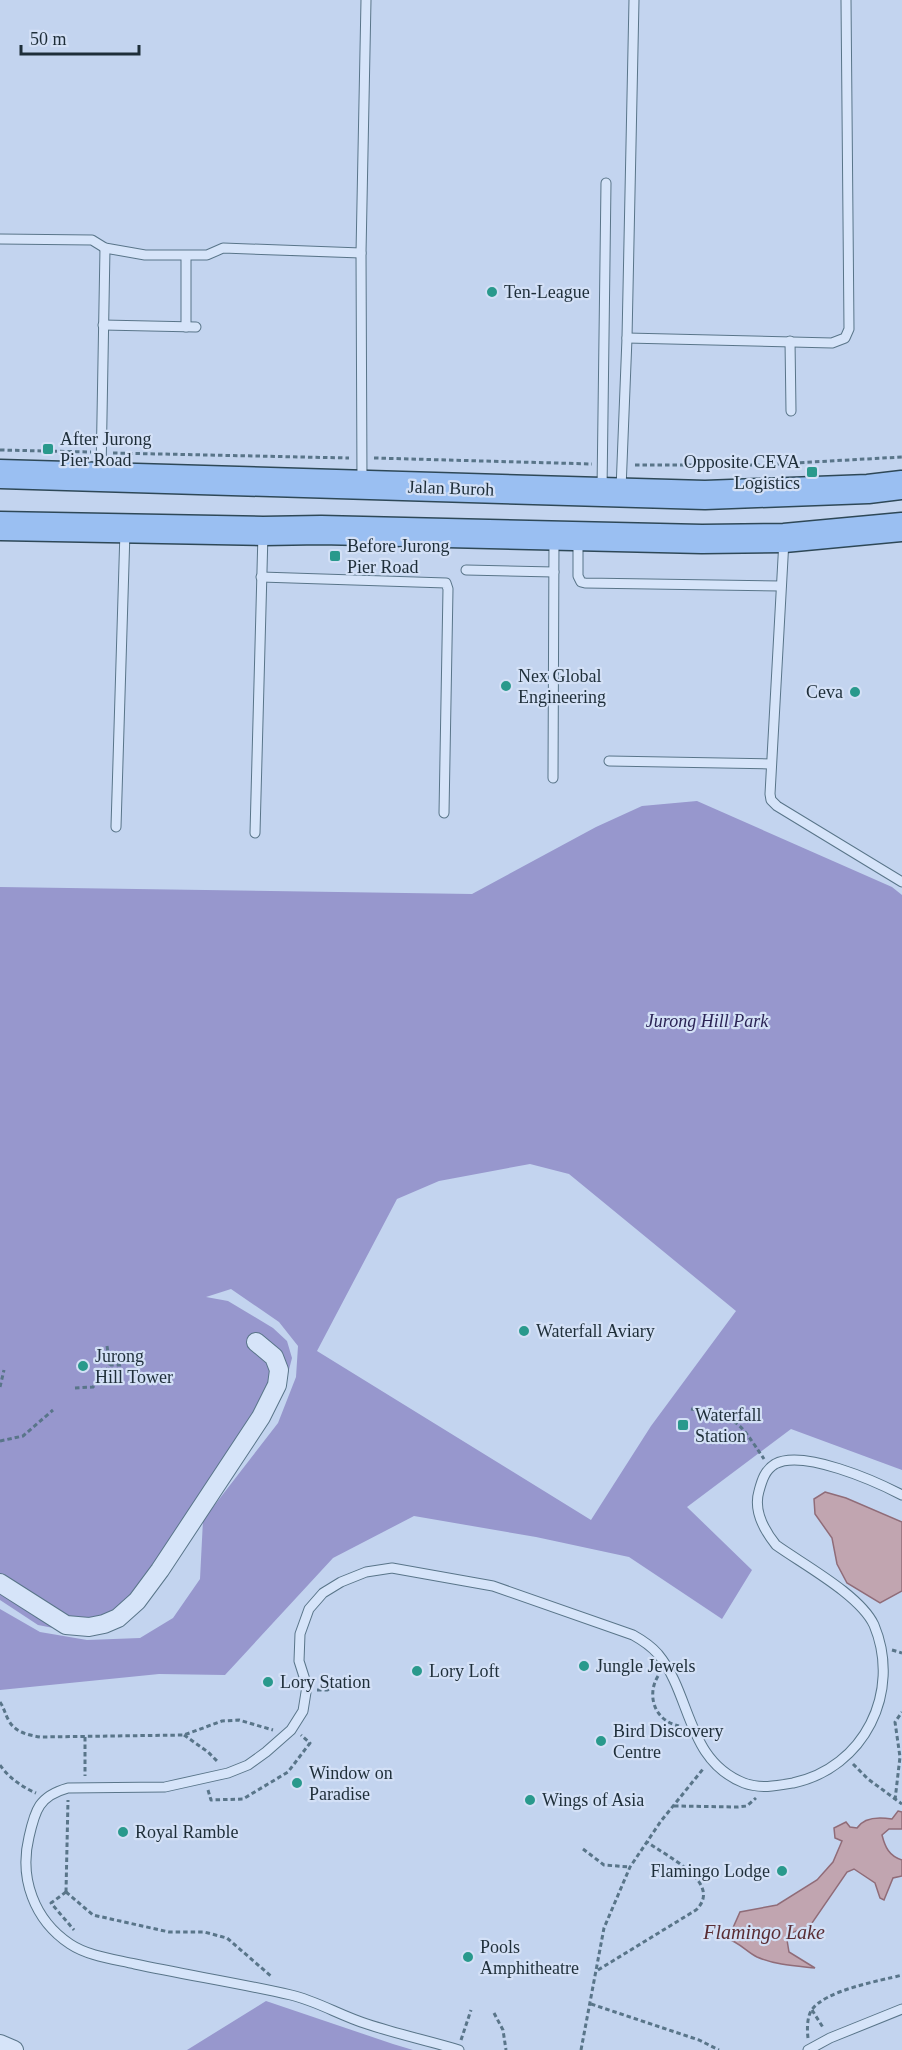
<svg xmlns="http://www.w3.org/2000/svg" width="902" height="2050" font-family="'Times New Roman',serif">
  <rect width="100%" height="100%" fill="#c3d4ef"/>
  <g fill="#9797cd" fill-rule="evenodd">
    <path d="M697,801L892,887L902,895V1470L791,1429L687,1507L752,1570L722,1619L629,1557L536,1537L414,1516L333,1558L225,1675L159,1674L0,1690V1609L40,1632L87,1640L140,1638L173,1618L200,1579L203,1520L278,1423L296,1377L298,1346L279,1322L231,1289L206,1297L228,1301L273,1328L287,1341L292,1358L285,1385L157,1590L84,1634L38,1625L0,1600V887L472,894L596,827L642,806ZM530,1164L569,1174L736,1311L651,1426L591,1520L317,1351L397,1199L439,1181Z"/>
    <path d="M266,2001L393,2044L413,2050H187Z"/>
  </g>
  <g fill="#c1a5b0" stroke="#906c78" stroke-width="1.5">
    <path d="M825,1492L846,1498L902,1522V1591L880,1603L847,1583L837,1564L832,1538L815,1514L814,1499Z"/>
    <path d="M898,1811L902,1812V1829H889L882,1835C885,1847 889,1856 902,1860V1876L893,1878L884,1900L880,1898L875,1883L854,1869L847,1872L810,1926L791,1933L787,1940L789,1952L815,1968C796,1966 775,1965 757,1957C747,1952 740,1943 728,1939L740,1912L777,1905L817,1880L833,1862L842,1841L835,1838L834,1828L846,1822L850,1827L857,1828C864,1817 880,1817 892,1819Z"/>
  </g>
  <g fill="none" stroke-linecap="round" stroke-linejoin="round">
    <g stroke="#597589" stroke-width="11">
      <g id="service">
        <path d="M0,239L92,240L105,248L145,255H207L223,248L361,253"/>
        <path d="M103,325L196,327"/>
        <path d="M186,327V256"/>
        <path d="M627,338L832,343L845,338L849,329L846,0"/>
        <path d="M790,341L791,411"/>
        <path d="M101,473L105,248"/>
        <path d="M362,480L361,253L366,0"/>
        <path d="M621,489L627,338L634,0"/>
        <path d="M602,490L606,183"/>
        <path d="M578,540V576L581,582L585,583L781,586"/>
        <path d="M784,540L770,794L771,800L777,806L902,882"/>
        <path d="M466,570L554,572"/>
        <path d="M261,577L446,583L448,589L444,813"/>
        <path d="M609,761L771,764"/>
        <path d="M553,778L554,539"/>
        <path d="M116,827L125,531"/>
        <path d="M255,833L263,533"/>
        <path d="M459,2050C429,2041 397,2034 367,2024C341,2016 317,2001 291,1995C239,1983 186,1975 135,1964C113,1959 88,1956 70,1944C34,1920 19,1878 29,1837C35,1810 39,1796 68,1788L165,1787L228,1773L248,1765L266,1752L291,1730L303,1711L307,1686L299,1661L300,1634L309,1609L323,1593L341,1582L366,1572L392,1568L493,1586L633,1635C642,1640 651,1646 658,1654C692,1695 686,1760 744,1783C760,1789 776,1786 793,1783C864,1768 902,1692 874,1625C860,1595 804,1565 776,1545C764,1530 753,1511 759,1491C762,1480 765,1470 775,1464C803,1449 875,1481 902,1495"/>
        <path d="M808,2050L830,2038L902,2009"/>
      </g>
    </g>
    <g stroke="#597589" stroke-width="20">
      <g id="minor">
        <path d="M0,1583L66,1625L89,1627L104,1624L118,1618L137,1601L160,1570L261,1417L277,1385L279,1370L274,1357L256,1342"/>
        <path d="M0,2044L14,2050"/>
      </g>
    </g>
    <g stroke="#2e4857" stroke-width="31">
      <g id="primary">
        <path d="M0,474L705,495L868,489L902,485"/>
        <path d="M0,526L263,531L321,530L702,539L784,538L902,527"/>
      </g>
    </g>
    <g stroke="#597589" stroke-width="3" stroke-dasharray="4.5 3" stroke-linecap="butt">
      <path d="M0,450L91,452"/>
      <path d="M113,453L349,458"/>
      <path d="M374,458L592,464"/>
      <path d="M635,465H758L902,457"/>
      <path d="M107,1346L110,1365"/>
      <path d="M0,1387L4,1370"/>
      <path d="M75,1388L93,1387L110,1365H124"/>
      <path d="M691,1409C738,1416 739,1422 764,1459"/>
      <path d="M0,1441L23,1436L53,1410"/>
      <path d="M892,1650L902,1653"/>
      <path d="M658,1676C646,1696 655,1721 679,1726"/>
      <path d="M317,1690H327L350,1681"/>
      <path d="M0,1702C4,1708 5,1714 9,1721C15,1732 28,1735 40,1737L184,1735L222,1721L239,1720L273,1730"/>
      <path d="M184,1735L208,1752L219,1763"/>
      <path d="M85,1737V1776"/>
      <path d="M853,1764L868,1779L902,1804"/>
      <path d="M0,1765C9,1778 22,1787 36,1793"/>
      <path d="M208,1790L211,1800L243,1799L288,1772L310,1743L301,1735"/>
      <path d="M895,1800L900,1757L895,1722L902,1712"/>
      <path d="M674,1806L738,1807L747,1806L756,1798"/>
      <path d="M583,1849L604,1865L630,1867"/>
      <path d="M66,1892L93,1915L169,1932H204L227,1938L272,1977"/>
      <path d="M66,1892L68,1800"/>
      <path d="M66,1892L51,1903L74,1930"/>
      <path d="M598,1970L696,1910C724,1883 666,1856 647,1842"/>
      <path d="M591,2004L699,2040L719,2050"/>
      <path d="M812,2010L824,2029"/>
      <path d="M494,2013L503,2030L506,2050"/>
      <path d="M808,2038C807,2030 807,2018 811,2011C824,1990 880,1981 902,1975"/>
      <path d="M461,2040L471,2010"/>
      <path d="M581,2050L604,1928L630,1867L661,1821L703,1769"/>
    </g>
    <use href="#service" stroke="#d6e4f9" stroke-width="9"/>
    <use href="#minor" stroke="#d6e4f9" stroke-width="18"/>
    <use href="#primary" stroke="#9abff2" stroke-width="28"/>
  </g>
  <g fill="#29998c" stroke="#d3e0f6" stroke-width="2">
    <circle cx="492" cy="292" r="6"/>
    <rect x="42" y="443" width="12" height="12" rx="3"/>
    <rect x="806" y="466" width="12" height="12" rx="3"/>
    <rect x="329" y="550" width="12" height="12" rx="3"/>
    <circle cx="506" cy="686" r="6"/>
    <circle cx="855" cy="692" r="6"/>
    <circle cx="524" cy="1331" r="6"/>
    <circle cx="83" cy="1366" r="6"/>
    <rect x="677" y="1419" width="12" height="12" rx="3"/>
    <circle cx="584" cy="1666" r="6"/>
    <circle cx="417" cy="1671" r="6"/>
    <circle cx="268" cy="1682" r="6"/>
    <circle cx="601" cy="1741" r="6"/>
    <circle cx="297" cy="1783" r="6"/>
    <circle cx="530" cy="1800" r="6"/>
    <circle cx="123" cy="1832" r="6"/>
    <circle cx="782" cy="1871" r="6"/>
    <circle cx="468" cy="1957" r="6"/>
  </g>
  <g text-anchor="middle" stroke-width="4.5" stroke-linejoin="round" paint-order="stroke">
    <g font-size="18" fill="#1e2e39" stroke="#d3e0f6" text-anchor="start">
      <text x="504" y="298">Ten-League</text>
      <text x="60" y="445">After Jurong<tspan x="60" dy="21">Pier Road</tspan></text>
      <text x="800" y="468" text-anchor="end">Opposite CEVA<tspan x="800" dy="21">Logistics</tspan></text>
      <text x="347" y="552">Before Jurong<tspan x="347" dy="21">Pier Road</tspan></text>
      <text x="518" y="682">Nex Global<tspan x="518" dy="21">Engineering</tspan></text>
      <text x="843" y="698" text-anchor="end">Ceva</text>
      <text x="536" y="1337">Waterfall Aviary</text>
      <text x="95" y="1362">Jurong<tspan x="95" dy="21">Hill Tower</tspan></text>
      <text x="695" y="1421">Waterfall<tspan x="695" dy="21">Station</tspan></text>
      <text x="596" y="1672">Jungle Jewels</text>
      <text x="429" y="1677">Lory Loft</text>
      <text x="280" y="1688">Lory Station</text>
      <text x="613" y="1737">Bird Discovery<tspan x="613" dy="21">Centre</tspan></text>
      <text x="309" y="1779">Window on<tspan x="309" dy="21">Paradise</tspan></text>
      <text x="542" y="1806">Wings of Asia</text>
      <text x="135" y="1838">Royal Ramble</text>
      <text x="770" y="1877" text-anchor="end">Flamingo Lodge</text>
      <text x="480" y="1953">Pools<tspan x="480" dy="21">Amphitheatre</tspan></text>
    </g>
    <g font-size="18" fill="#1e2e39" stroke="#d3e0f6">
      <text transform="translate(451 488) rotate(2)" y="6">Jalan Buroh</text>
    </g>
    <g font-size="18" font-style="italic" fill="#2b2455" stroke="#d3e0f6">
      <text x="707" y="1027">Jurong Hill Park</text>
    </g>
    <g font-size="20" font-style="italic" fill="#592d34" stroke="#d3e0f6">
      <text x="764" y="1939">Flamingo Lake</text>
    </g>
  </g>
  <path d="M21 45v9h118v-9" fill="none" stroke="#1e2e39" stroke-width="3"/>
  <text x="30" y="45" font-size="18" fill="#1e2e39" stroke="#d3e0f6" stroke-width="4.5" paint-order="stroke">50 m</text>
</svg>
